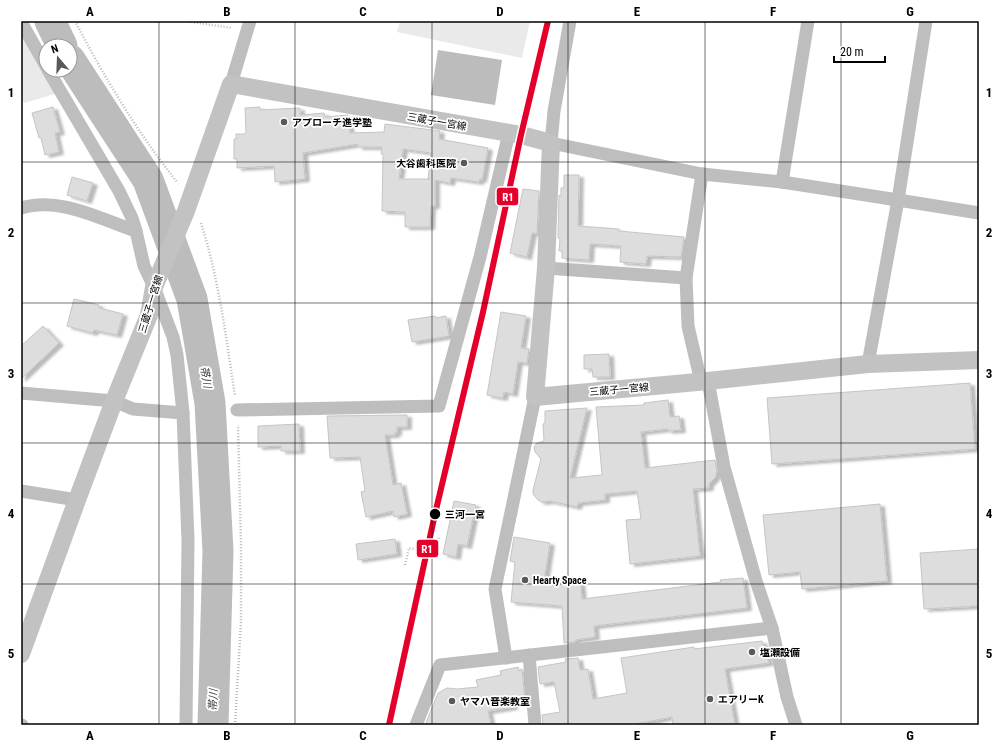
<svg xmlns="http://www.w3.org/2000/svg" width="1000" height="746" font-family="'Roboto Condensed','Noto Sans JP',sans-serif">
  <defs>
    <filter id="shadow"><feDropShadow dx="4.5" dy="2.5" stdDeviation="1" flood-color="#0004"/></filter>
  </defs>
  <rect width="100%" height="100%" fill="#fff"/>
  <g fill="#eaeaea">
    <path d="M400,21H530L522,58L397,32Z"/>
    <path d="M21,29L58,93L24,103L21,96Z"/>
  </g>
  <path fill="#bcbcbc" d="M438,50L502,60L495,105L431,95Z"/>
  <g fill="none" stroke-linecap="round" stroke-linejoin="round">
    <g stroke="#bcbcbc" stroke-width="31">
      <path d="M50,21L62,46"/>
      <path d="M70,60L148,180L192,299L210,403L218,551L213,725"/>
    </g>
  </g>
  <g fill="#ddd" stroke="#c5c5c5" fill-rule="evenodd" filter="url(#shadow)">
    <path d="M53,107L60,132L55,133L59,152L45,155L41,138H39L32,113Z"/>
    <path d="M260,107V110L300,108V115L324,113L325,117L348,115L350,133L384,132L385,124L440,131L439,139L488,148L482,180L480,179L479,182L451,178L450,183L435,180V206H431L430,227H405V212L382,211L383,154H381L382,147H358V144L303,153L305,179L275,182L274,166L237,168V159H234V139H236V134H245L246,132L245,108ZM403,149L431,153L428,179H430H399Z"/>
    <path d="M564,175H579L578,226L619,229V231L684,237L681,257L647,256L646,264L620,262L621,246L590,244L589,260L562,258V251H559L560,239L558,238L559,195L561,196V188H564Z"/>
    <path d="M72,177L93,183L87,201L67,195Z"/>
    <path d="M523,189L539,191L537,234L532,233L527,257L510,253Z"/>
    <path d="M74,299L99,305V308L123,314L117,335L94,330L93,333L67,326Z"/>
    <path d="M501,312L526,316L521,348L529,349L527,363L518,362L513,394L504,392L503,398L487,395Z"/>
    <path d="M435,316L436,318L446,316L449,336L412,342L408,320Z"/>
    <path d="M43,326L59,343L21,379V346Z"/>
    <path d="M609,354L610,377H593L592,369H584V355Z"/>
    <path d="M970,383L975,449L772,464L767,398Z"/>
    <path d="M668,400L670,417L679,416L681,430L668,431V429L641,432L645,468L715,460L717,471L715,478L709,484V488L693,489L700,556L630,564L626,520L641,519L637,491L605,494V500L578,503L577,507L550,501L542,502L538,500L533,494V490L541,459L535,452L534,447L537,443L544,441L543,424L545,423V411L587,408L570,478L602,475L596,407L644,405V403Z"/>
    <path d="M407,415V427H397V433L395,432V435H385L393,485L401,483L407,514L394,517L393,511L366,517L361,492L365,491L360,457L330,458L327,416Z"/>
    <path d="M299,424L300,451H281V446L258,447V426Z"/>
    <path d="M454,501L476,505L467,546L458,544L456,557L443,554Z"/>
    <path d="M880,504L887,581L802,589L800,572L769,575L763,515Z"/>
    <path d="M514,537L550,543L544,581L580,577L582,599L721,582L720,580L743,578L747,608L594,626L595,637L575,640V642L564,643L562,606L511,602L515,562L510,561Z"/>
    <path d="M395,539L397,554L358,560L356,544Z"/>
    <path d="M979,549V606L924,609L920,553Z"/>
    <path d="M762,641L769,663L725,669L735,725H673L672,717L635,724V725H543L542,715L560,712L554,682L540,684L538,667L566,662L565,659L578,658L580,670L588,669L593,699L627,693L621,658L694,647V649Z"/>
    <path d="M518,667L519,671L522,670L525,701L513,703V707L488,711L491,725H425L438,693L447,688L457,689L478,687L476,680L501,675L500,671Z"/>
  </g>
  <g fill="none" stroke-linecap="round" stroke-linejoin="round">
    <g stroke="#b8b8b8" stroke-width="2.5" stroke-dasharray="1 2" stroke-linecap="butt">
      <path d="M75,21C104,77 138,133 177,182"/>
      <path d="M185,21L232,28"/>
      <path d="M201,223C219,279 226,338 235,396"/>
      <path d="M405,565L409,548L435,554L439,537"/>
      <path d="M235,725L241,622V544L238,425"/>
    </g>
    <g stroke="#bebebe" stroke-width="13">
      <path d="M570,21L554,111L551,143L702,174L782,182L898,200L979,213"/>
      <path d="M21,22L46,66"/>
      <path d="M48,70L119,191L132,218L136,231"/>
      <path d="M231,84L250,21"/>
      <path d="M782,182L808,21"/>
      <path d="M21,208C59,196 100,219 136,231L144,266L154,287L173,337L177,355L183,413L188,540L186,725"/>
      <path d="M546,268L686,278"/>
      <path d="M868,364L898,200L926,21"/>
      <path d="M708,381L724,467L756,581L772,628L787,697L796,725"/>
      <path d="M701,382L688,326L686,278L702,174"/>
      <path d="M21,393L114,401L133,409L183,413"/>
      <path d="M237,410L439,406L480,257L509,133"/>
      <path d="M21,491L77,500"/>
      <path d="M529,655L535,725"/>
      <path d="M506,658L495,589L535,397"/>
      <path d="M21,725H22"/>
      <path d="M416,725L440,665L772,628"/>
    </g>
    <path stroke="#c2c2c2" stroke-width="18" d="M21,654L77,500L114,401L149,315L154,287L186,211L231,84L521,135L551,143L546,268L535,397L708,381L868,364L979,360"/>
    <g stroke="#fff" stroke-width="9">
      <path id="rail-1" d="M389,725L435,514L483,312L521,135L548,21"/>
    </g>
    <use href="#rail-1" stroke="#e4002b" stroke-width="6"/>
  </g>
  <path fill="none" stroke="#000" stroke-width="1" stroke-opacity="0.55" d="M159,21V725M295,21V725M432,21V725M568,21V725M705,21V725M841,21V725M21,162H979M21,303H979M21,443H979M21,584H979"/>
  <g fill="#595959" stroke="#fff" stroke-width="1.5">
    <circle cx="284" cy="122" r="4"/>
    <circle cx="464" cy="163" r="4"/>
    <circle cx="525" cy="580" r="4"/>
    <circle cx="752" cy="652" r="4"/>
    <circle cx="710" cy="699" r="4"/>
    <circle cx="452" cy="701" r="4"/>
  </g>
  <circle fill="#000" stroke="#fff" stroke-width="1.5" cx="435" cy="514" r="6"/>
  <g text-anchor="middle" stroke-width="3.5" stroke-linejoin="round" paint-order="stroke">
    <g font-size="10" fill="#000" stroke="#fff">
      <text transform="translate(437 121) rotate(10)" y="4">三蔵子一宮線</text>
      <text transform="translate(150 304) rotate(-73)" y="4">三蔵子一宮線</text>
      <text transform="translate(619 389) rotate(-5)" y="4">三蔵子一宮線</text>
    </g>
    <g font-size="10" font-weight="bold" fill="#000" stroke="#fff" text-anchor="start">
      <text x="292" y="126">アプローチ進学塾</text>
      <text x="456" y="167" text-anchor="end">大谷歯科医院</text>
      <text x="533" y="584">Hearty Space</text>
      <text x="760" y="656">塩瀬設備</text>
      <text x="718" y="703">エアリーK</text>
      <text x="460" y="705">ヤマハ音楽教室</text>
    </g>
    <g font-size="10" font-weight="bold" fill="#000" stroke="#fff" text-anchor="start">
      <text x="445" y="518">三河一宮</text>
    </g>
    <g font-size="11" font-style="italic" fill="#414141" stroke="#fff">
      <text transform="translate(206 377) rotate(80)" y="4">帯川</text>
      <text transform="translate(213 700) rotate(-88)" y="4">帯川</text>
    </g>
  </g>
  <g stroke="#fff" stroke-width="1.5">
    <rect x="496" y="187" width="23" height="19" rx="4" fill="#e4002b"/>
    <rect x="416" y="539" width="23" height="19" rx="4" fill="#e4002b"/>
  </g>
  <g font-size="11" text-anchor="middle" font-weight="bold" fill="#fff">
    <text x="508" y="201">R1</text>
    <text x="427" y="553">R1</text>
  </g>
  <rect width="1000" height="746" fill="none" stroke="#ffffff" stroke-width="44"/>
  <g transform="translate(58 58) rotate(341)"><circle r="19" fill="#ffffff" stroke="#999999"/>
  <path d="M0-3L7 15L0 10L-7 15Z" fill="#595959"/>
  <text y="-6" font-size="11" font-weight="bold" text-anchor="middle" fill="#000000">N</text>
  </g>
  <path d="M834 56v6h51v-6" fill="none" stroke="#000000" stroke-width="2"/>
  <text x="840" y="56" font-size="12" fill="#000000" stroke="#ffffff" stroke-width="3" paint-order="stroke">20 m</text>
  <rect x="22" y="22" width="956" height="702" fill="none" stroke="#000" stroke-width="1.5"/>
  <g font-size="13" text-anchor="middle" font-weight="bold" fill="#000">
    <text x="90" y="16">A</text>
    <text x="227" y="16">B</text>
    <text x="363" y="16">C</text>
    <text x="500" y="16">D</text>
    <text x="637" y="16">E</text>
    <text x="773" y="16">F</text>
    <text x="910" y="16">G</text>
    <text x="11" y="97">1</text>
    <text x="989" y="97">1</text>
    <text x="11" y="237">2</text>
    <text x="989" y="237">2</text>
    <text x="11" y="378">3</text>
    <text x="989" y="378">3</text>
    <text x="11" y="518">4</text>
    <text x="989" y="518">4</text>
    <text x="11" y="658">5</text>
    <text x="989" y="658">5</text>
    <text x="90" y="740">A</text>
    <text x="227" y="740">B</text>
    <text x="363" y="740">C</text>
    <text x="500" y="740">D</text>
    <text x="637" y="740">E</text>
    <text x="773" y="740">F</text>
    <text x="910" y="740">G</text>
  </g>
</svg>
